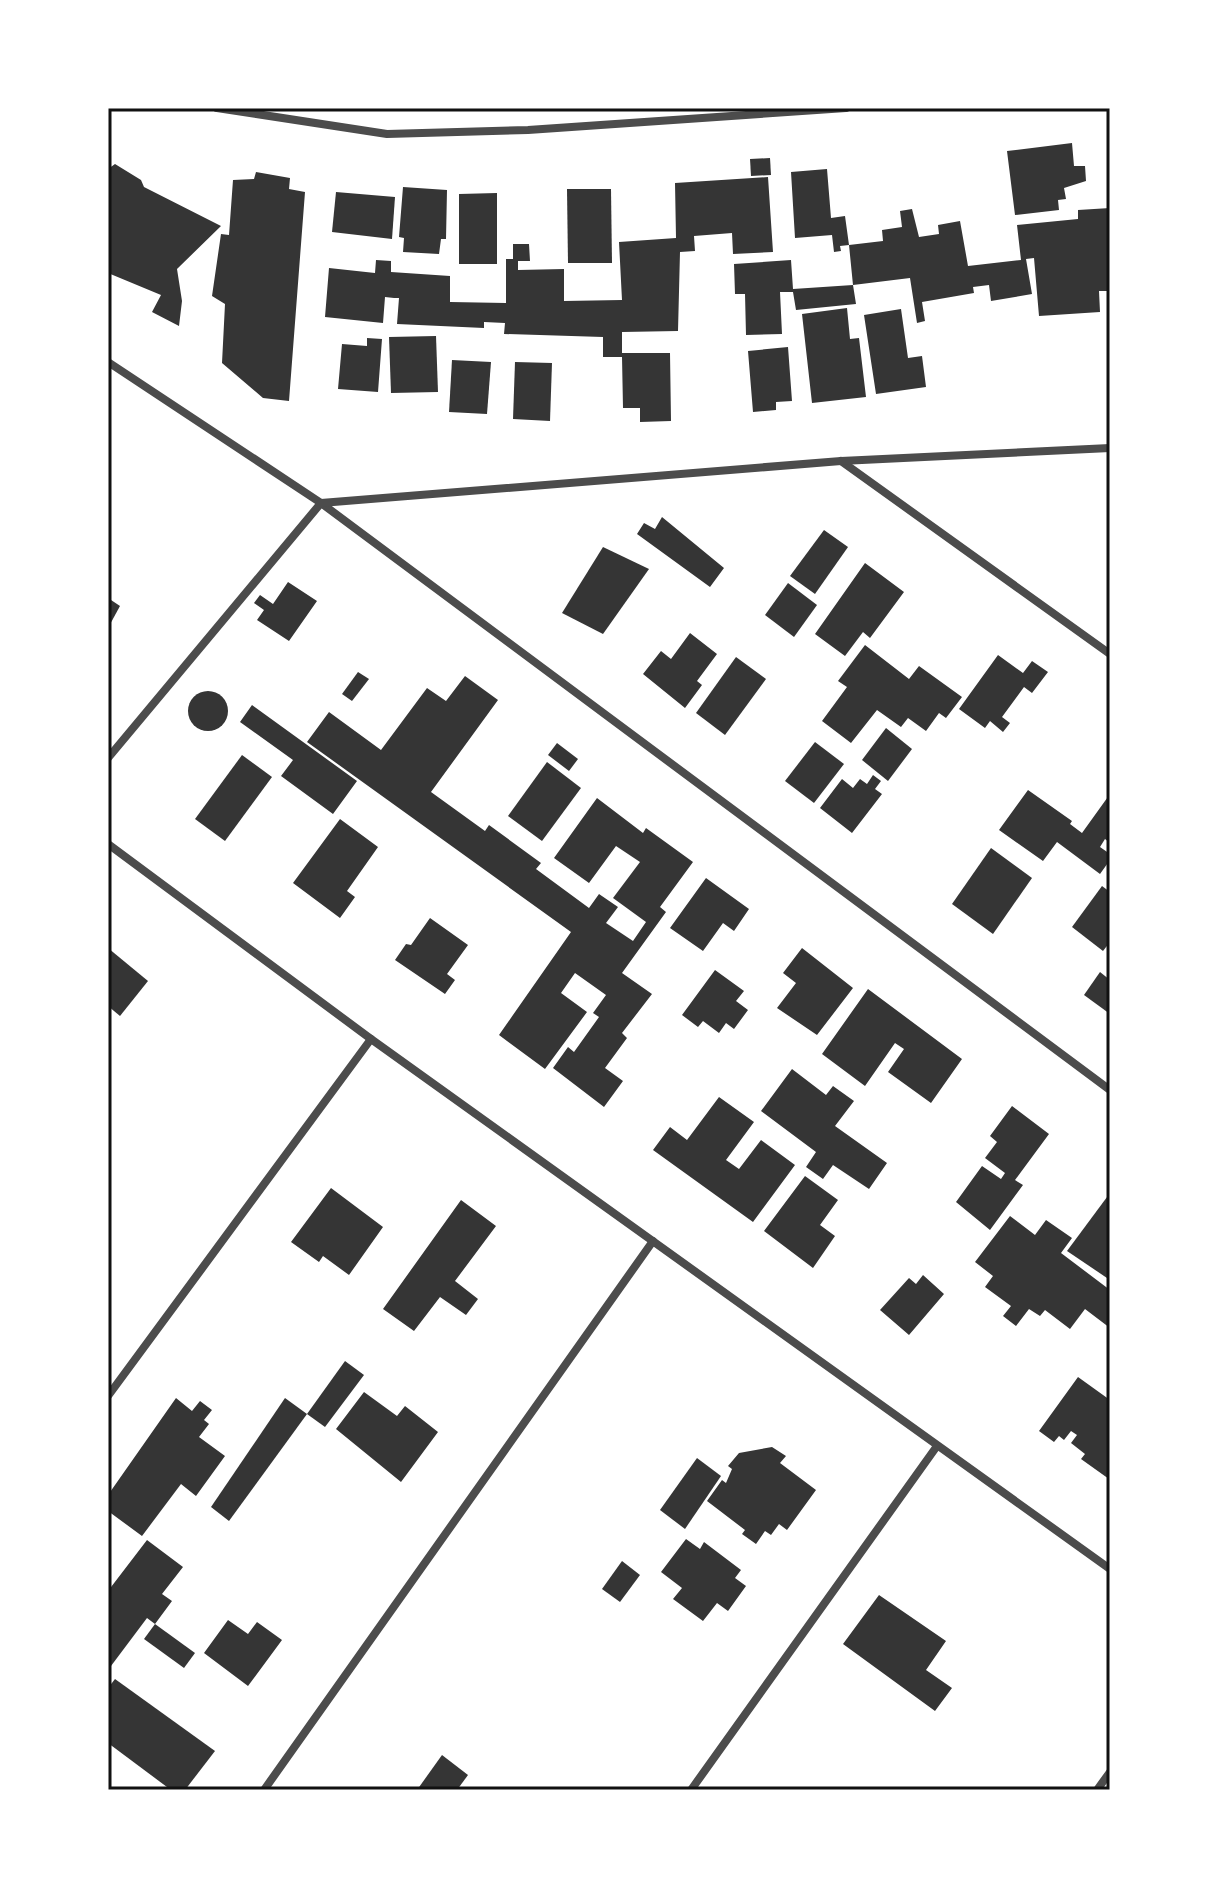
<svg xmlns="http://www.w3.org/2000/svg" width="1218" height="1898" font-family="Commissioner,sans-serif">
  <rect width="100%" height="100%" fill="#fff"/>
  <g fill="#353535">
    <path d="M1072,143L1074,166H1085L1086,181L1064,188L1066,199L1058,200L1059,210L1015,215L1007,151Z"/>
    <path d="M770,158L771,175L751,176L750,159Z"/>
    <path d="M115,164L141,180L144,187L221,226L177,269L182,301L179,326L152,312L161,295L108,273V169Z"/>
    <path d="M827,169L831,218L845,216L849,245L840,246L841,251L834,252L832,235L795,238L791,172Z"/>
    <path d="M256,172L290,178L289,189L305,192L289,401L263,398L222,363L225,304L212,296L221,234L229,235L233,180L254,179Z"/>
    <path d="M768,177L773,252L733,254L732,233L694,236L695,251L680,252L678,331L622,332V353H670L671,421L640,422V408H623L622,357H603V337L504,334L505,323L484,322V328L397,324L399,298H394L385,297L383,323L325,317L329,268L375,273L376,260L391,261V272L450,276V302L506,303V259H513V244H529L530,261H518V270L564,269V301L622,300L619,242L676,238L675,183Z"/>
    <path d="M403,187L447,190L446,239H441L439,254L403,252L404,238L399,237Z"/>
    <path d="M567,189H611L612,263H568Z"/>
    <path d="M336,192L395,197L392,239L332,232Z"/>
    <path d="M497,193V264H459V194Z"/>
    <path d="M1110,208V291H1099L1100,312L1039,316L1034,258L1026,259L1032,294L991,301L989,285L973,287L974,293L922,302L925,321L917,323L910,278L853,285L849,245L883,241L882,230L902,227L900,211L912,209L919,237L939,234L938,225L960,221L968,266L1021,260L1017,225L1078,219V210Z"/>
    <path d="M791,260L793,289L853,285L856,304L796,310L793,292H780L782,334L746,335L745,294H735L734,264Z"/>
    <path d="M847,308L850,339L859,338L866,397L812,403L802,314Z"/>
    <path d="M901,309L908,358L922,356L926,387L876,394L864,315Z"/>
    <path d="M436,336L438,392L391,393L389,337Z"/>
    <path d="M367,338L382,339L378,392L338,389L342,344L367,346Z"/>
    <path d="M788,347L792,401L776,402V410L753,412L748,351Z"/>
    <path d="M452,360L491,362L487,414L449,412Z"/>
    <path d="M515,362L552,363L550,421L513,419Z"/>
    <path d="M662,517L724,568L710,587L637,534L644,523L655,529Z"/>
    <path d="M824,530L848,547L815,594L790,576Z"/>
    <path d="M603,547L649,569L603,634L562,613Z"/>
    <path d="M865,563L904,592L870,638L863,632L845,656L815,634Z"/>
    <path d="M288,582L317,601L289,641L257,620L264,610L254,603L260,595L273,604Z"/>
    <path d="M788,583L817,605L794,637L765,615Z"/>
    <path d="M108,598L120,606L108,628Z"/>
    <path d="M690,633L717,654L697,681L702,685L685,708L643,674L661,651L671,659Z"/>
    <path d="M865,645L909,679L919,666L962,697L946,718L939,713L926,731L908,718L901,727L877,710L851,743L822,721L847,687L838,681Z"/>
    <path d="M998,655L1023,673L1032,661L1048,672L1032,693L1024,687L1002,717L1010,723L1003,732L990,721L985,728L959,709Z"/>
    <path d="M736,657L766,679L725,735L696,713Z"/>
    <path d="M358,672L369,679L352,701L342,694Z"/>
    <path d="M465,676L498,700L431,792L485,831L489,825L541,863L536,869L589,908L599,894L618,907L606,923L633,941L646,922L613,898L640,862L616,846L589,883L554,858L597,798L643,833L646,828L693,862L660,907L666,912L622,973L652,994L622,1033L627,1038L605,1068L623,1081L604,1107L553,1068L568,1047L574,1052L599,1017L593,1013L606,995L575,973L561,993L587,1012L545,1069L499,1035L571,932L307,742L329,712L381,750L427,688L446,701Z"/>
    <circle cx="208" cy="711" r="20"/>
    <path d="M252,705L357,781L333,814L281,776L293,760L240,722Z"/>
    <path d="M886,728L912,749L888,781L862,760Z"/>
    <path d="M815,742L844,764L814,803L785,781Z"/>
    <path d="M557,743L578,759L569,771L548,755Z"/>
    <path d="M242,755L272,777L225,841L195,819Z"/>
    <path d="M547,762L581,788L542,841L508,816Z"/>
    <path d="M873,775L881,781L875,789L882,794L852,833L820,808L842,779L853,788L860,779L867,784Z"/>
    <path d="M1028,790L1072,821L1070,824L1082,833L1110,794V843L1105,839L1100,847L1110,854V860L1100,874L1057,842L1043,861L999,830Z"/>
    <path d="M340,819L378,847L347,891L355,897L340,918L293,883Z"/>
    <path d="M991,848L1032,878L993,934L952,904Z"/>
    <path d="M706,878L749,909L734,931L723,923L703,951L670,928Z"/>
    <path d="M1102,886L1110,892V942L1103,951L1072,927Z"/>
    <path d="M430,918L468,945L447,974L455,980L445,994L395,960L406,944L411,945Z"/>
    <path d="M108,948L148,981L120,1016L108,1006Z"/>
    <path d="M802,948L853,988L817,1035L777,1008L796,983L783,973Z"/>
    <path d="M715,970L744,991L736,1001L748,1010L734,1029L726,1023L719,1033L703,1021L698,1027L682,1015Z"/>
    <path d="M1100,972L1110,980V1014L1084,995Z"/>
    <path d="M868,989L962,1059L931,1103L888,1072L904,1049L895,1043L865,1086L822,1054Z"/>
    <path d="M792,1069L826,1095L833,1086L854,1101L835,1126L887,1163L869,1189L833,1165L823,1179L806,1167L816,1152L761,1111Z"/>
    <path d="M719,1097L754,1122L726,1160L739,1169L761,1140L795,1165L753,1222L653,1150L670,1127L687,1140Z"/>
    <path d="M1012,1106L1049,1134L1015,1180L1023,1185L990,1230L956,1202L982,1166L1001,1179L1005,1173L985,1158L997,1142L990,1136Z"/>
    <path d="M805,1176L838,1200L820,1225L835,1236L813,1268L764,1231Z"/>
    <path d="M331,1188L383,1227L349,1275L323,1256L319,1262L291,1242Z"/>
    <path d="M1110,1193V1274L1107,1278L1067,1251Z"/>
    <path d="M461,1200L496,1226L455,1281L478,1299L466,1315L440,1297L414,1331L383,1309Z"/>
    <path d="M1010,1216L1035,1235L1046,1220L1072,1238L1061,1253L1110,1290V1328L1085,1309L1070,1329L1045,1310L1040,1316L1029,1309L1016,1326L1003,1316L1011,1306L985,1287L993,1276L975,1262Z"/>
    <path d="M923,1275L944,1294L909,1335L880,1310L909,1278L916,1284Z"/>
    <path d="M345,1361L364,1375L325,1427L307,1414Z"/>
    <path d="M1078,1377L1110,1400L1109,1479L1081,1459L1085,1454L1071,1443L1077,1435L1071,1431L1064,1440L1059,1436L1054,1442L1039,1431Z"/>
    <path d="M364,1392L397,1416L405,1406L438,1432L401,1482L336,1429Z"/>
    <path d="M176,1398L192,1411L200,1401L212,1410L204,1420L209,1424L199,1437L225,1456L196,1496L181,1484L142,1536L108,1511V1495Z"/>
    <path d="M285,1398L307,1414L229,1521L211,1507Z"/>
    <path d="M772,1447L786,1456L780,1463L816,1490L787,1530L779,1524L771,1535L765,1531L756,1544L742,1534L745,1530L707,1501L722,1480L726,1483L732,1469L728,1466L739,1453Z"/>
    <path d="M697,1458L721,1476L685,1529L660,1510Z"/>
    <path d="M686,1539L700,1549L704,1542L741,1570L735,1578L746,1586L728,1611L717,1603L703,1621L673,1599L682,1588L661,1572Z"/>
    <path d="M147,1540L183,1567L162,1594L172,1601L155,1624L147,1618L108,1670V1591Z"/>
    <path d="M622,1561L640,1575L620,1602L602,1589Z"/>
    <path d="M879,1595L946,1641L926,1670L952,1688L935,1711L843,1644Z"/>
    <path d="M228,1620L248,1634L257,1622L282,1640L248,1686L204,1653Z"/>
    <path d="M155,1624L195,1653L184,1668L144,1639Z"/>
    <path d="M115,1679L215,1751L185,1790H171L108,1743V1688Z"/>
    <path d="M442,1755L468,1775L457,1790H417Z"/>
  </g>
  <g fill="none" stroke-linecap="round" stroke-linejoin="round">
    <g stroke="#4c4c4c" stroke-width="8">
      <path d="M217,108L387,134L528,130L846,108"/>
      <path d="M108,362L321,503L1110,1090"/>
      <path d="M841,461L1110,654"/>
      <path d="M108,758L321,503L841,461L1110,448"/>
      <path d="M108,844L371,1039L1110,1569"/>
      <path d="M108,1396L371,1039"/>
      <path d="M264,1790L653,1241"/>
      <path d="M691,1790L937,1446"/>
      <path d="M1097,1790L1110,1772"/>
    </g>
  </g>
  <rect width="1218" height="1898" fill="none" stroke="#ffffff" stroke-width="220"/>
  <rect x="110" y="110" width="998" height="1678" fill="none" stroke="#111" stroke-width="3"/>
</svg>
